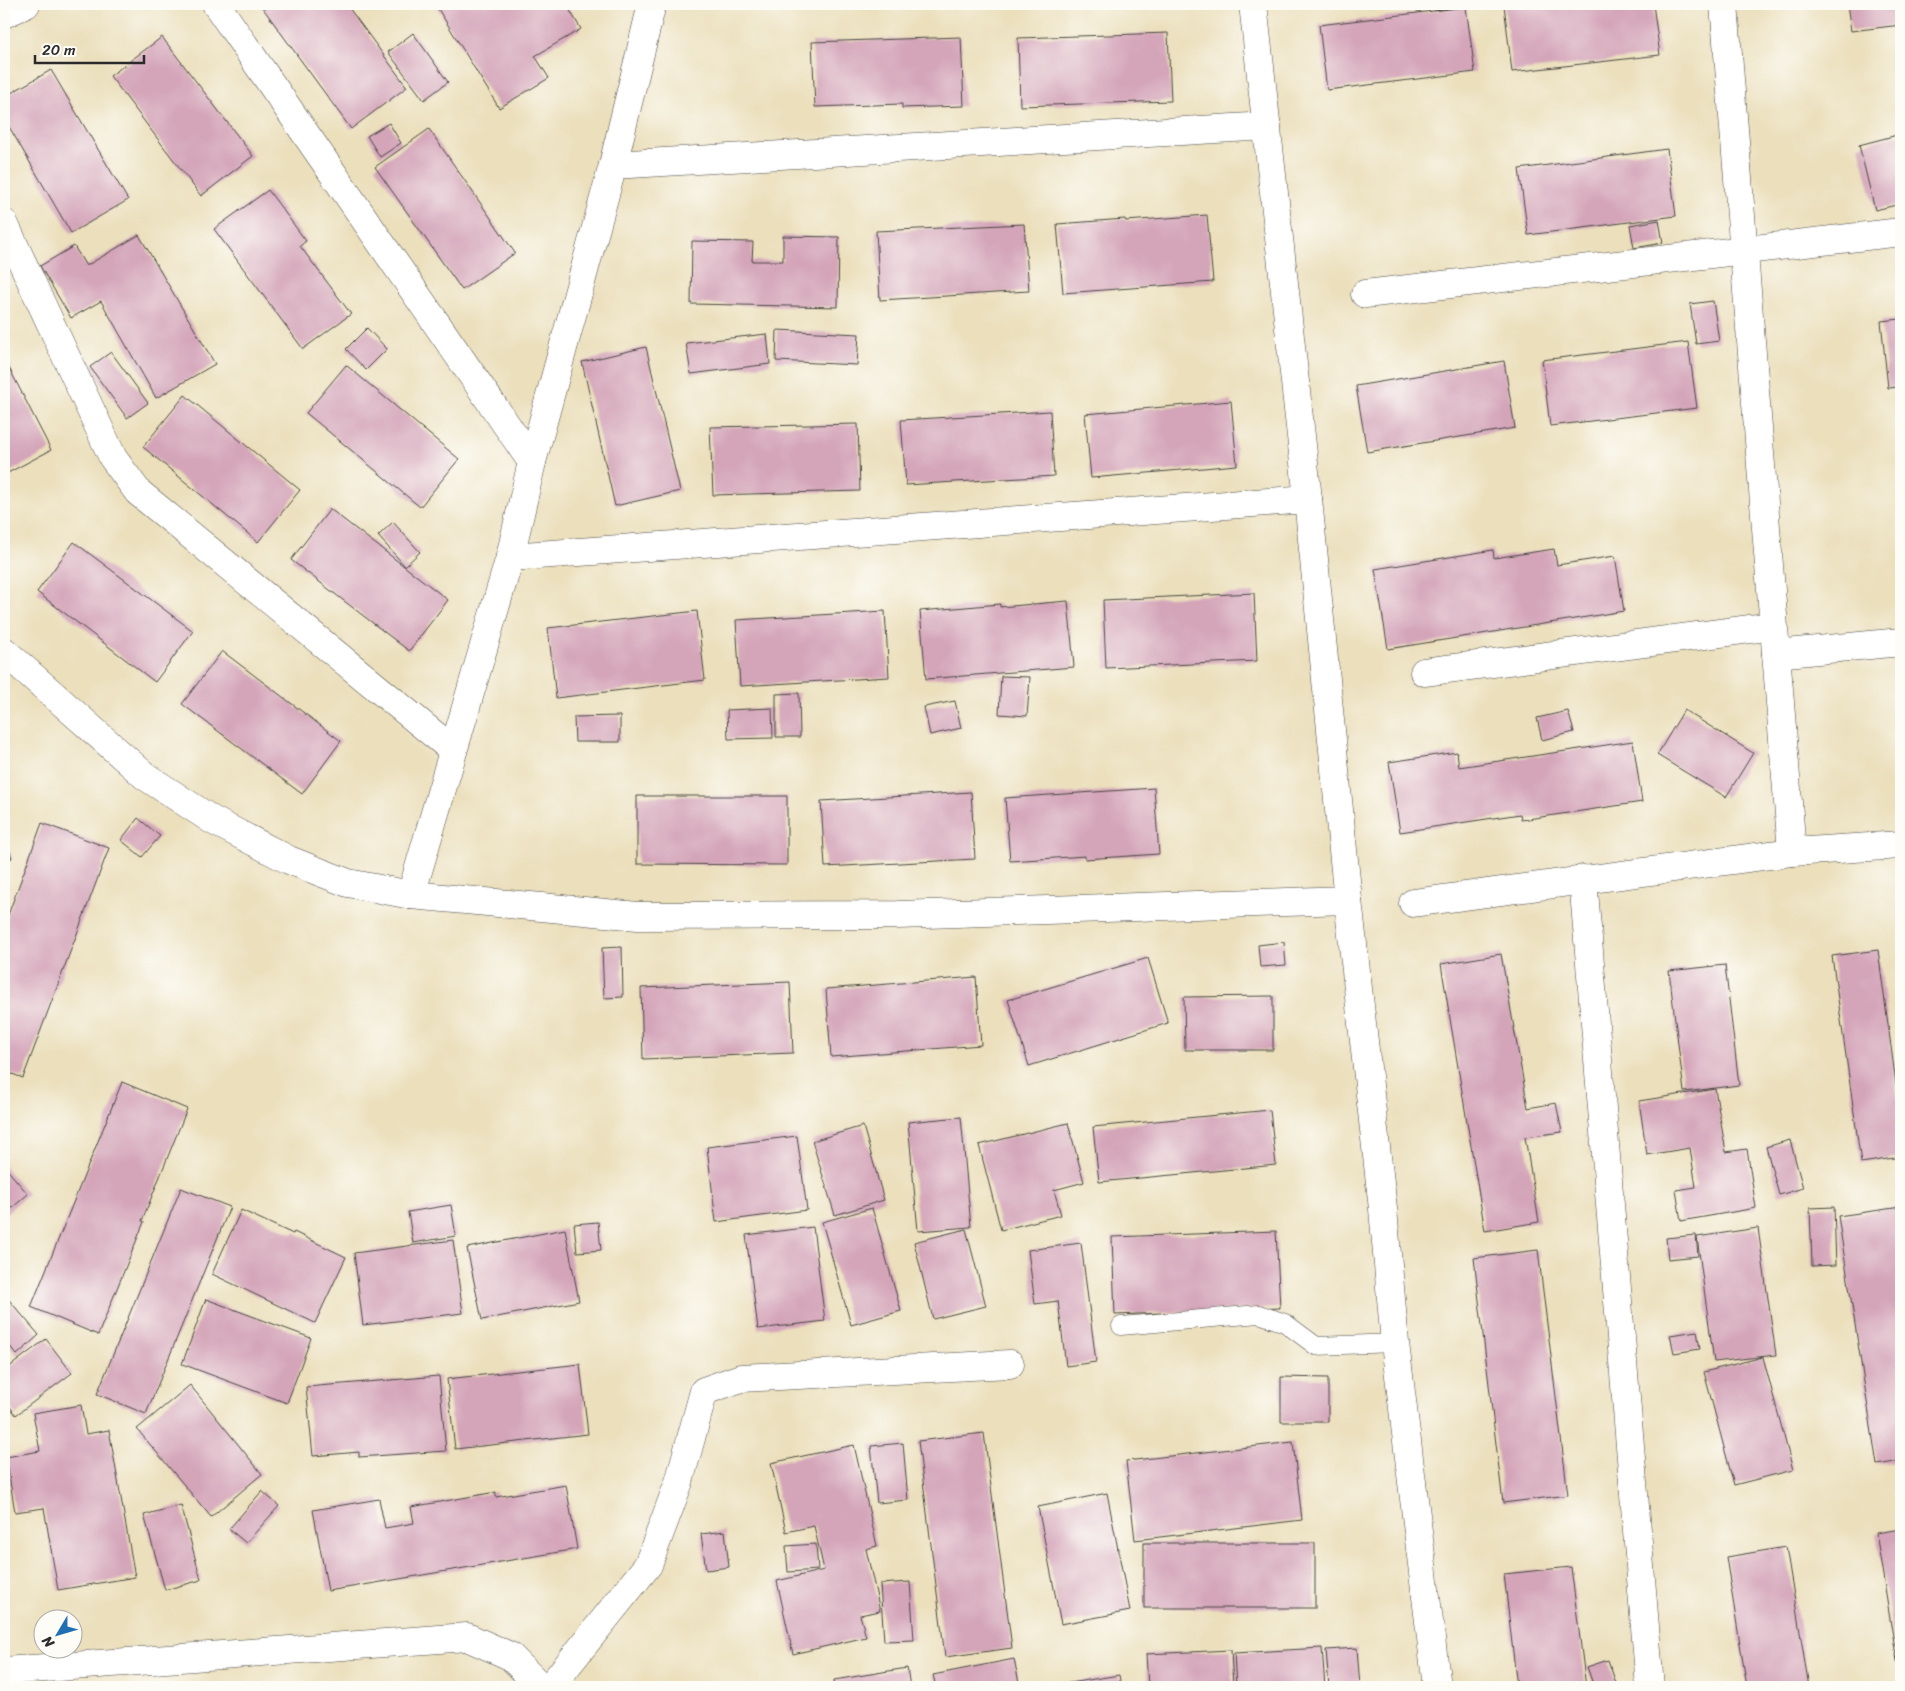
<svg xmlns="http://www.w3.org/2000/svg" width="1905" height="1691" font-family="Sriracha,sans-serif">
  <rect width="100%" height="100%" fill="#fdfcf7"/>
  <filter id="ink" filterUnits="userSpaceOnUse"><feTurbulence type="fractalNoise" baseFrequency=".02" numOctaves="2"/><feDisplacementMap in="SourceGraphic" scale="10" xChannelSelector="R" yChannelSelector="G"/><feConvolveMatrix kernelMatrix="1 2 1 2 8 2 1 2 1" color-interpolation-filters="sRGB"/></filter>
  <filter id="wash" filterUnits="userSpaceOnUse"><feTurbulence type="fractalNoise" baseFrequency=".0096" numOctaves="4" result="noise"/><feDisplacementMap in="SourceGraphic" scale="20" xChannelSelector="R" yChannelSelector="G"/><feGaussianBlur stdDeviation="1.12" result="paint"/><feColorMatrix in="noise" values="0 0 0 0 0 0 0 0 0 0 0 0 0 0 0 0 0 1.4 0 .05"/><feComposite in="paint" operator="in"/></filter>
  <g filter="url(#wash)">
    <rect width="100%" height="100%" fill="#ebdfbc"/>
    <g id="blocks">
      <g fill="#d4a5b9">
        <path d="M266,4H346L407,87L351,129L262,7Z"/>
        <path d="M435,4H566L581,29L535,56L549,78L499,108Z"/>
        <path d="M1434,4H1462V6L1435,10Z"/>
        <path d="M1510,4H1653L1660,55L1512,72L1504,5Z"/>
        <path d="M1847,4H1901V25L1851,31Z"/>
        <path d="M1466,7L1475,72L1327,90L1319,25Z"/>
        <path d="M413,33L448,82L424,100L388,52Z"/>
        <path d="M1168,33L1171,101L1020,106L1018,38Z"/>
        <path d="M162,37L253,156L201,196L110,76Z"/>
        <path d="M961,37L964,106L902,108V104L815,107L812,42Z"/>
        <path d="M51,70L128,200L71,233L4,118V97Z"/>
        <path d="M389,123L401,143L380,157L367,136Z"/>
        <path d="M429,129L515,253L462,290L375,167Z"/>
        <path d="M1901,134V204L1875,210L1859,145Z"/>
        <path d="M1667,149L1676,216L1528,235L1519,169Z"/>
        <path d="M268,190L306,241L300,246L351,314L303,349L214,229Z"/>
        <path d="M1207,215L1213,282L1063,293L1057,224L1125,219L1126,221Z"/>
        <path d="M1659,220L1663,243L1634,248L1630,225Z"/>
        <path d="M1024,224L1029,291L880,300L876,231Z"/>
        <path d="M139,235L215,364L156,398L101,301L71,318L40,266L74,246L86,266Z"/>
        <path d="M783,236L839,237L838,307L691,304L692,241L753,242L752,261H783Z"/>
        <path d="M1713,301L1719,341L1696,344L1690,304Z"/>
        <path d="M1901,319V387L1888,388L1881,321Z"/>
        <path d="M367,328L387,349L366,370L346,349Z"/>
        <path d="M777,330L859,334L857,365L776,361Z"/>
        <path d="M767,334L770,364L691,374L686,343Z"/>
        <path d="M1688,342L1697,408L1550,426L1542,360Z"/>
        <path d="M646,347L680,491L615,506L582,362Z"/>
        <path d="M111,352L148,403L127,418L90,367Z"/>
        <path d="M4,358L51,450L4,475Z"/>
        <path d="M1504,361L1515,428L1367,452L1356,386Z"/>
        <path d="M346,365L459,459L420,507L306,413Z"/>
        <path d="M185,395L300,490L258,542L143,447Z"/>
        <path d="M1231,401L1237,465L1091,478L1085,414Z"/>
        <path d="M1050,411L1054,476L906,485L901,420Z"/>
        <path d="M858,424L860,491L713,495L710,427Z"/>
        <path d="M330,509L448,600L409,651L291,560Z"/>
        <path d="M393,522L420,552L405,566L378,536Z"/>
        <path d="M74,542L193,631L155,682L37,592Z"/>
        <path d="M1554,549L1557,565L1615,556L1624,611L1388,649L1375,569L1493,550L1494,558Z"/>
        <path d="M1254,593L1257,661L1106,668L1103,600Z"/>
        <path d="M1068,601L1074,667L926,679L920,611L1000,604V607Z"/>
        <path d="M697,611L705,680L556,698L548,628Z"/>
        <path d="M885,611L889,677L740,686L736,620Z"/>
        <path d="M222,651L341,741L302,794L182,704Z"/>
        <path d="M1001,676L1030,677L1027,716L999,714Z"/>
        <path d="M799,693L800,737H776V694Z"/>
        <path d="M955,701L961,728L930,735L924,707Z"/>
        <path d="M772,708L773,738L728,739L727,710Z"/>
        <path d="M1684,710L1753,753L1726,797L1657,755Z"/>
        <path d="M1568,711L1574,732L1542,740L1537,718Z"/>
        <path d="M620,716V742H575L574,717Z"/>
        <path d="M1633,741L1642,802L1521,820L1520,814L1400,832L1389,762L1457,752L1459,767Z"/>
        <path d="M1154,788L1159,854L1085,859V856L1010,861L1005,798Z"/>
        <path d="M971,792L975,859L825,867L821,801Z"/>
        <path d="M637,796H787V865L637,864Z"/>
        <path d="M138,818L160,836L142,857L121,840Z"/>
        <path d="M42,823L109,848L23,1078L4,1071V926Z"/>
        <path d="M4,837L12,858L4,861Z"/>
        <path d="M1284,942L1286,965L1260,967L1258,945Z"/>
        <path d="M622,947L623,997L604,998L602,948Z"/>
        <path d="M1878,950L1901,1121V1157L1861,1163L1832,956Z"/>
        <path d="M1501,954L1528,1108L1556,1103L1562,1132L1525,1137L1539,1222L1485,1231L1441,964Z"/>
        <path d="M1148,958L1168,1023L1029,1066L1008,1000Z"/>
        <path d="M1725,965L1739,1085L1684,1092L1669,971Z"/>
        <path d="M976,977L981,1045L831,1057L826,989Z"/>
        <path d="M790,982L793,1053L643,1059L641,988Z"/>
        <path d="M1273,996V1050H1185L1184,997Z"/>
        <path d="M122,1082L187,1109L142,1221L144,1222L98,1335L31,1307Z"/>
        <path d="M1715,1089L1726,1152L1747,1149L1756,1208L1681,1221L1676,1190L1696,1187L1690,1148L1647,1155L1639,1101Z"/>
        <path d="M1270,1110L1276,1165L1099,1182L1093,1127Z"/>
        <path d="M961,1117L971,1227L918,1231L908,1122Z"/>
        <path d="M1068,1123L1084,1182L1054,1190L1061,1215L1001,1230L979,1145Z"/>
        <path d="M863,1126L884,1200L835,1215L812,1141Z"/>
        <path d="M797,1136L807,1210L716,1222L707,1147Z"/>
        <path d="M1790,1140L1803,1188L1779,1195L1766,1147Z"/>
        <path d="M4,1166L28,1194L4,1215Z"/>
        <path d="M181,1188L230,1207L146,1414L97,1394Z"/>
        <path d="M451,1205L456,1236L413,1243L408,1212Z"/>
        <path d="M1834,1207L1836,1265L1812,1266L1810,1208Z"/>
        <path d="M1901,1207V1461L1877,1465L1838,1216Z"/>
        <path d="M872,1208L901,1311L851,1325L822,1222Z"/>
        <path d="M241,1210L293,1234L294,1232L346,1257L315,1323L212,1274Z"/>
        <path d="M598,1222L601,1250L577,1252L574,1224Z"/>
        <path d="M813,1227L825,1321L758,1329L746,1235Z"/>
        <path d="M1758,1228L1776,1355L1714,1362L1697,1237Z"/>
        <path d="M565,1229L579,1301L482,1320L467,1248Z"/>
        <path d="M966,1229L986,1306L933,1319L914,1242Z"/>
        <path d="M1276,1231L1280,1308L1115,1315L1112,1237Z"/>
        <path d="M1696,1235L1698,1256L1668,1259L1666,1238Z"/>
        <path d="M453,1240L463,1313L363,1325L354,1253Z"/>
        <path d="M1081,1243L1096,1362L1066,1366L1058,1301L1035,1304L1028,1250Z"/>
        <path d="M1538,1250L1568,1495L1503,1503L1474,1258Z"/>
        <path d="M4,1294L39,1335L17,1355L4,1339Z"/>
        <path d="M206,1299L311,1338L287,1403L182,1364Z"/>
        <path d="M1697,1331L1700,1349L1674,1353L1670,1335Z"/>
        <path d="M46,1339L72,1373L16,1415L4,1399V1371Z"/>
        <path d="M1763,1357L1793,1470L1734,1485L1704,1372Z"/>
        <path d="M580,1364L588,1434L455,1449L447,1379Z"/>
        <path d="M439,1376L446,1451L359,1457V1452L313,1456L306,1387Z"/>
        <path d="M1281,1377L1328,1378V1422H1281Z"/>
        <path d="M190,1385L262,1474L211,1517L137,1429Z"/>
        <path d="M81,1405L86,1434L109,1430L135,1577L58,1590L44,1508L15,1512L6,1457L40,1451L33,1413Z"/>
        <path d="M984,1433L1012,1648L945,1657L918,1441Z"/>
        <path d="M1293,1442L1302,1520L1135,1540L1126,1461Z"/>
        <path d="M903,1443L908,1500L877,1503L871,1446Z"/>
        <path d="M854,1445L877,1546L866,1549L880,1611L860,1615L866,1637L793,1654L777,1581L824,1570L814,1526L786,1532L771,1463Z"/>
        <path d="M566,1485L577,1549L328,1591L313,1510L379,1499L385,1528L414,1523L411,1507L496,1492V1497Z"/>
        <path d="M262,1491L279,1506L246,1543L229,1529Z"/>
        <path d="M1107,1493L1130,1611L1061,1624L1038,1507Z"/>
        <path d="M181,1505L201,1580L165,1590L144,1515Z"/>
        <path d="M1901,1529V1679H1900L1876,1533Z"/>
        <path d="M725,1531L729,1567L706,1570L701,1534Z"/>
        <rect x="1144" y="1543" width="171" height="65"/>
        <path d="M816,1544L818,1570L788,1572L786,1546Z"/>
        <path d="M1786,1547L1809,1687H1747L1726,1557Z"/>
        <path d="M1571,1567L1586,1687H1517L1504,1574Z"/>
        <path d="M910,1582L914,1640L884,1641L880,1584Z"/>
        <path d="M1322,1648L1325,1687H1236L1234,1653Z"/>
        <path d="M1357,1648L1360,1687H1329L1326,1650Z"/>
        <path d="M1231,1650L1233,1687H1148L1146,1654Z"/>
        <path d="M1014,1659L1020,1687H936L933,1675Z"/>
        <path d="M1608,1660L1616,1683L1603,1687H1594L1587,1667Z"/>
        <path d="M907,1668L910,1687H835L834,1680Z"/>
        <path d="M1119,1675L1121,1687H1051V1686Z"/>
      </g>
    </g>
  </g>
  <g filter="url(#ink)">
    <use href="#blocks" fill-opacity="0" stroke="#484641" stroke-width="1"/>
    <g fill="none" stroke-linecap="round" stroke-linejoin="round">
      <g stroke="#484641" stroke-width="19">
        <path id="lane" d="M1121,1326L1259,1314L1285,1323L1316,1346L1395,1343"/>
      </g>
      <g stroke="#484641" stroke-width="29">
        <g id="street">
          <path d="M216,4L532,462"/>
          <path d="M1253,4L1308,499L1348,900L1383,1209L1395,1343L1437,1687"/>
          <path d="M1724,4L1792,852"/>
          <path d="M4,14L26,4"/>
          <path d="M613,165L1267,126"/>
          <path d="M4,223L113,458L138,492L453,750"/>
          <path d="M1365,294L1901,232"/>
          <path d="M510,557L1308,499"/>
          <path d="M4,651L145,776L212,820L289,860L348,883L411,895L638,916L898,915L1348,900"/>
          <path d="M1776,654L1901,642"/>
          <path d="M1424,672L1773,626"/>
          <path d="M1583,879L1650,1687"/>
          <path d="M411,895L510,557L532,462L613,165L652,4"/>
          <path d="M1413,903L1792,852L1901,845"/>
          <path d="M4,1671L467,1637L510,1656L541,1687"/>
          <path d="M550,1687L648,1565L679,1482L704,1391L741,1378L1010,1364"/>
        </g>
      </g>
      <use href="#lane" stroke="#fff" stroke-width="18"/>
      <use href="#street" stroke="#fff" stroke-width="28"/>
    </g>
  </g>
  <rect width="1905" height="1691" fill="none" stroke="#fdfcf7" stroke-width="20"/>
  <g transform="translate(58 1634) rotate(232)"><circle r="24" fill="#fdfcf7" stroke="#a9a8a5"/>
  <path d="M0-4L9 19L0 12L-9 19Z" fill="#1f6fb2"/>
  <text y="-8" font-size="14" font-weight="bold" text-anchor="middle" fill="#2b2b2b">N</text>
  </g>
  <path d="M35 55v8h109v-8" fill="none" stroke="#2b2b2b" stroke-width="2.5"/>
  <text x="42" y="55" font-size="15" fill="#2b2b2b" stroke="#fdfcf7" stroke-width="4" paint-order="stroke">20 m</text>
</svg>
